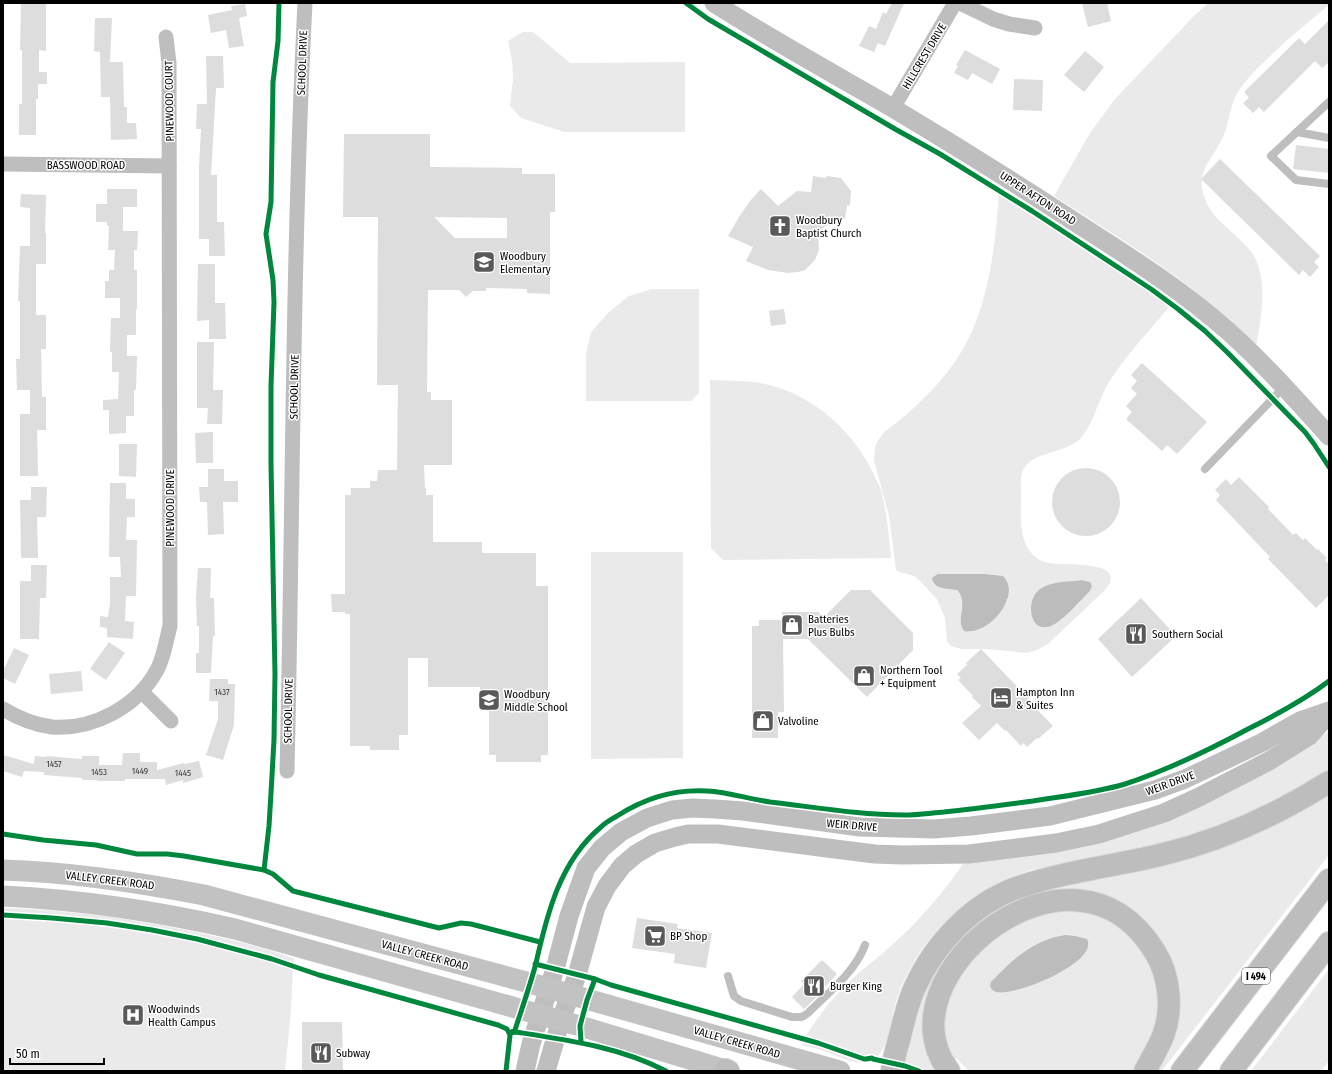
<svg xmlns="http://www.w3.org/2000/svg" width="1332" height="1074" font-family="'Fira Sans Condensed',sans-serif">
  <rect width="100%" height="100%" fill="#fff"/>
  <g fill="#eaeaea" fill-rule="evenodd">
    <path d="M1208,3H1329V5C1307,23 1285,41 1265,61C1254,71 1244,82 1236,95C1229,110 1229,127 1221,141C1210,162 1195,173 1205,199C1211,216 1226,226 1238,238C1244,244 1250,249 1254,256C1268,282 1261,319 1256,346C1233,325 1211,304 1187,285C1145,253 1099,225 1054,196L1090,133L1115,99L1193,17Z"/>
    <path d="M523,32H533L570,63L685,62V132H564L521,118L510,106L513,79L512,61L508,41Z"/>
    <path d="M999,192L1116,268L1170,306C1149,331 1126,355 1109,382C1098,400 1094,423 1080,439C1066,454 1028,451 1022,473C1020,480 1021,487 1021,494C1021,514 1018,540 1033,555C1037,559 1043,562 1049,563C1063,566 1131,559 1105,590L1048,644L1037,650L1027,653L986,649H961L951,646L947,641L945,618L937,599L916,577L911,575L899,572L896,570L889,516L874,460L875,448L877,442L883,433C920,406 955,371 973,329C991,286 996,238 999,192ZM943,574H984L1008,599C1002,613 984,632 968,632L961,617L962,598L959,592L955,589L939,588ZM1082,580L1089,581L1090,591C1081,601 1063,621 1051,626C1029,636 1026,598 1040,589C1052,581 1068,582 1082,580Z"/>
    <path d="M652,289H699V393L691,401H586V354L591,332L609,312L629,296Z"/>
    <path d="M710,380C728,381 747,380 765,384C814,395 855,432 875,477C878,483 881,488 882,494C887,515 889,536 891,558L723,560L711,548Z"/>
    <path d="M591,552H683V758L591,759Z"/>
    <path d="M1329,731V776L1210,834L1031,870C968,890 917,938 896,1001C891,1018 889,1046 876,1058L874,1054L869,1057L864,1056L825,1042L806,1036C818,1016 834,996 852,979C865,967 879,957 892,945C916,924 947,889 964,862L1070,847L1319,738Z"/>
    <path d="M1329,789V855L1168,1063L1161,1071H1154L1165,1051L1155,937L1137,918L1064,891L1027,898L1074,883Z"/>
    <path d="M1061,907L1109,918L1141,945L1159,986L1158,1020L1136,1071H969L956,1058L951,1061L941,1021L958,974L1001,929Z"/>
    <path d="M3,908C74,910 145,920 213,936C241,942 269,949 295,959L294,963C200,933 102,916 3,912Z"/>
    <path d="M3,917C101,920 200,937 293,968L291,1010L285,1071H3Z"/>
    <path d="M947,955L951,958L940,1071H928L905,1064C914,1024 922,989 947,955Z"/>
    <path d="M1329,969V1061L1321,1071H1251Z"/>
    <path d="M804,1041L823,1046L867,1062C851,1065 839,1056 824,1051C817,1049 809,1047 802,1045Z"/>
  </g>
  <g fill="#bcbcbc">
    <path d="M938,574H984L1003,576C1023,596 987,637 964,631C955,620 969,602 957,590C948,588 936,591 932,579L933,577Z"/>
    <path d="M1082,580L1090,582L1092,586L1090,591C1081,600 1062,622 1051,626C1029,635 1025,599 1040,589C1051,581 1068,582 1082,580Z"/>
    <path d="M1065,935L1075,936L1087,939C1100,962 1014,997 996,992C991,990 989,987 991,982C1012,960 1033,940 1065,935Z"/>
  </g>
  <g fill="#ddd" fill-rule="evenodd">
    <path d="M21,3H46V51L39,50V72H47V84H38V99H36V135H19V104H22V50H20Z"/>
    <path d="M892,3H904L885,46L878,43L874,52L859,46L869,26L876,29L883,12L886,14Z"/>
    <path d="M1082,3H1107L1111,21L1088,27Z"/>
    <path d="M245,4L247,16L239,18L244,46L229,48L226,30L211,33L208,15L232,10L231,6Z"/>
    <path d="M95,18H112L110,62H123L124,107H127V123H136L137,139L111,140L110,97H101L100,52L94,51Z"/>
    <path d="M1329,20V62L1322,68L1315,61L1264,112L1259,107L1253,113L1243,103L1249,98L1244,92L1299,38L1305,44Z"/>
    <path d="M965,50L1000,69L992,84L972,73L968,80L954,73L958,66L956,65Z"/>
    <path d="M1085,51L1104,67L1084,92L1064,75Z"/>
    <path d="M206,56H223L224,88H216L211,175H217V222H224L225,256H209V239H199V167L201,129H196L197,104H207Z"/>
    <path d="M1014,79L1043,80L1042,111L1013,110Z"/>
    <path d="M344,134H430V167L522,168V174H555V212H550V294L527,293V289L486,288V291H473L466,297L459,290H428L427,392H431V400H452V465H424L425,488H426V495H433V542H482V553H536V586H548V755H541V762H496V755H489V711H480V687H428V658H408V735H399V750H370V746H350V614H345V612H332L331,594H345V495H351V488H370V481H377L378,470H397L398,385H377L378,217H343ZM434,217L507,218V238H455Z"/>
    <path d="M1296,145L1329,149V173L1293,169Z"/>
    <path d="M1220,159L1320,256L1314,262L1319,267L1310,277L1303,270L1299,275L1201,179Z"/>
    <path d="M813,176L825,178L827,176L841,178L851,191L850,205L847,206L845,219L836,218L818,232L819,250L815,260L805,270L798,272L788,273L768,270L746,261L753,247L728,236L739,217L750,201L761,189L778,206L797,191L811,192Z"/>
    <path d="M107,189H137V207H123V231H138L137,250H134V270H137V309H136V335H127V356H137L136,390H134V416H126V433L109,434V410H103V400L118,399L119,372H112V352H110L111,318H120V298H105V281H109V270H114L115,250H108L109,226H107V222H96V204H107Z"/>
    <path d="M21,194L46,195L45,233H46V264H36V315H46V349H41L42,397H46V430H37L38,476H20V414H30V390H17L16,359H20V301H18L20,246H30V208L20,207Z"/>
    <path d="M198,264H215V303H225L226,339H209V320L197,321Z"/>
    <path d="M784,309L786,324L771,326L769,311Z"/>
    <path d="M197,342H214L213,390H223L222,424H207L208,408H197Z"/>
    <path d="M1142,363L1207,422L1177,454L1167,445L1162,451L1126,419L1132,412L1126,406L1137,394L1131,388L1137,381L1131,375Z"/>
    <path d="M213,432V463H196L195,433Z"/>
    <path d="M119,444H137L136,477L119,476Z"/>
    <circle cx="1086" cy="502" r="34"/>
    <path d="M208,469H224V481H238V502H223L224,534L208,535L207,502H200L199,487H208Z"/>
    <path d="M1239,477L1269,507L1268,509L1293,535L1296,533L1303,540L1305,538L1317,550L1318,549L1327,558L1325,560L1329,565V595L1316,608L1268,559L1270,557L1216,500L1220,495L1215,490L1226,479L1231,485Z"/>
    <path d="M110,483H126V499H135V517H127L126,540H137L136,596H126L125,621L134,622L133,639L107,637V628L100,627V616L108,617L110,603V577H121L120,557H109Z"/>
    <path d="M31,487H47L46,517H37L38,558H21L20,500H31Z"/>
    <path d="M31,565H47L46,598H40L39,639H20V581H31Z"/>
    <path d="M198,568H211L210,598H214L215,636H213L211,673H196V653H199V626H197L196,598Z"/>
    <path d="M851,590H870L913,633V650L867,697L808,639H783L784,712H778V738H752V626H759V620H782V612H818L824,617Z"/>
    <path d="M1141,598L1176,636L1132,677L1098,639Z"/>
    <path d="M109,642L125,653L106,680L90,669Z"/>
    <path d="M14,648L29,655L15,684L3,678V671Z"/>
    <path d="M981,649L1029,699L1028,700L1053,726L1038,739L1037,738L1027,747L1023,743L1021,746L1006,730L1005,731L997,723L979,740L962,723L981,706L972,697L973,696L958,680L961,678L957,674L967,665L966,663Z"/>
    <path d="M81,671L83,691L51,694L49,674Z"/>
    <path d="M210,679H228V684H235L234,725L223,760L206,755L218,719V701H209Z"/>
    <path d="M123,753H140V762H157V770L184,763L185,764L199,761L203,777L183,783V780L166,785L165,779H125V781H97V780H82V778L44,775V772L24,771L22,777L3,771V755L34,764L35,756L46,757V756L82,759V756H99V765H122Z"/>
    <path d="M637,918L678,924L677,928L712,933L706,968L674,963L675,954L632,948Z"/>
    <path d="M822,960L837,974L824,988L825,989L804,1009L792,997L804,984L801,981Z"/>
    <path d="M302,1022H342L343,1071H302Z"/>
  </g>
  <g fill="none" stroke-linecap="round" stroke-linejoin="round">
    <g stroke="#dbdbdb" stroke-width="24">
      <g id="motorway">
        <path d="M726,1070L728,1071"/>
        <path d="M892,1071C893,1059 897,1047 900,1036C904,1019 908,1002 915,987C935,943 973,903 1019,887C1066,871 1116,866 1164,854C1222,840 1278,814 1329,782"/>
        <path d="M949,1071C877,977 1074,817 1155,952C1170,976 1173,1010 1163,1036C1158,1048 1151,1060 1145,1071"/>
        <path d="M1182,1071L1329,880"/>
        <path d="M1231,1071L1329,943"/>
      </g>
    </g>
    <g stroke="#bebebe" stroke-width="8">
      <path d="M1329,102L1271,156L1296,180L1329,184"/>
      <path d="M1297,132L1329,138"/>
      <path d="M1205,469L1284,387"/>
      <path d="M728,976L734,996L741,1001L792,1017H802L808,1013C828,993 855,972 865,945"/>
    </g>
    <g stroke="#bebebe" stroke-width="15">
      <path d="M960,3L993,19L1009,24L1035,28"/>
      <path d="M893,108L955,3"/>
      <path d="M3,164L169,166"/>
      <path d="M142,692L171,721"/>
      <path d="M3,709C18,718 35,725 52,727C93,730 137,707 157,670C164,657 166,641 170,626L169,63L166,37"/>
      <path d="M287,771C293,515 292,259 305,3"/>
    </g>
    <g stroke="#bebebe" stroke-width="19">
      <path d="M714,3C772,40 832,73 891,107C953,144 1014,182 1075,222C1128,256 1182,290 1229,332C1265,364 1297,401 1329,436"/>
      <path d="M525,1071L531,1044L555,969L569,916L586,868L602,848L621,832L647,818L672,810L693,808L715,809L743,811L860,827L934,829L971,826L1050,816L1155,790L1185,779L1261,743L1300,721L1329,711"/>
      <path d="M546,1071L561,1020L577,975L596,907L607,886L622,866L636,854L655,843L675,837L688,834H718L843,850L875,854L902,855L969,854L1056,843L1099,834L1164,813L1197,798L1269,761L1309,736L1329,714"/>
    </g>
    <g stroke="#c2c2c2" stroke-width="21">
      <path d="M3,870C71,872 137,882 204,895L530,983L840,1071"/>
      <path d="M3,896C82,900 157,911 235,929L580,1026L729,1071"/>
    </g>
    <use href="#motorway" stroke="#bdbdbd" stroke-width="22"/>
    <g stroke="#fff" stroke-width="8">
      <g id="cycleway">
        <path d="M686,3L708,19L895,129L940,154L1032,211L1151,289L1178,309L1205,331L1228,353L1305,432L1314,444L1329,467"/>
        <path d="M3,834L43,840L96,845L137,854H167L184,856L264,870L273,874L293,891L439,928L461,923L471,924L540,942"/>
        <path d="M264,870L269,826L271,793L274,740L275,674L271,464V386L274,302L273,280L266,234L271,202L273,82L278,41L279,3"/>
        <path d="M3,915L52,918L107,923L152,930L197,939L272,959L319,975L498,1025L507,1029L510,1035L506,1071"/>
        <path d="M535,964L595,979L611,985L818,1043L864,1059H866L872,1058L873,1059L905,1066L919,1071"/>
        <path d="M510,1033L515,1030C522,1008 530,986 536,963C547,914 560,861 601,827C606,822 612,819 617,816C645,798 673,789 707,791C728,792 749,799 770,802C814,807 859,815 904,815C917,815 931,813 944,812C974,809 1003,805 1033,801C1064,796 1095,793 1125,784C1168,770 1209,750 1248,729C1276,715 1304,700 1329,681"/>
        <path d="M510,1033L516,1032C568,1040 619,1047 666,1071"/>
        <path d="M581,1042L580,1026L587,1000L595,979"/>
      </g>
    </g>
    <use href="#cycleway" stroke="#00873e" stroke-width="5"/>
  </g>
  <defs>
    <g id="church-square" transform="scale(1.15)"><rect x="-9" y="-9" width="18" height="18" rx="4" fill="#595959" stroke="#fff"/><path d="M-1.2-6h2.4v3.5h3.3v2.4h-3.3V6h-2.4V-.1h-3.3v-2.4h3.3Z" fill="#fff"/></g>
    <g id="school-square" transform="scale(1.15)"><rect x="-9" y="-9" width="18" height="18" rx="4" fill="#595959" stroke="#fff"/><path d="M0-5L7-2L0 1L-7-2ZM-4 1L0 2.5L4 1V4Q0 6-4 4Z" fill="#fff"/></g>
    <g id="shop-square" transform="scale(1.15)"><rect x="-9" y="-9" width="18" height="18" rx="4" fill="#595959" stroke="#fff"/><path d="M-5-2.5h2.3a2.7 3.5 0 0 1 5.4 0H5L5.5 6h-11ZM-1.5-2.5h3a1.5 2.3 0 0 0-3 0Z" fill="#fff"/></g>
    <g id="restaurant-square" transform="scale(1.15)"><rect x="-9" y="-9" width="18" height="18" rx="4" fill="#595959" stroke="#fff"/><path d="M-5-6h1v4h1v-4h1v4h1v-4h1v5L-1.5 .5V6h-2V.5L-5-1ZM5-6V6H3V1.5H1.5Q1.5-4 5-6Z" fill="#fff"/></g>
    <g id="hotel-square" transform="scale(1.15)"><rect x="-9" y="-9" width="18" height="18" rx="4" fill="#595959" stroke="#fff"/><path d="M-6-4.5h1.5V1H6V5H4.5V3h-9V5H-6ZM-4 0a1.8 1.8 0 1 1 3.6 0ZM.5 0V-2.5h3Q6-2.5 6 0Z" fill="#fff"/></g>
    <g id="supermarket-square" transform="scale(1.15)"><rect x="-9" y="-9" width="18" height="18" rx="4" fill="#595959" stroke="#fff"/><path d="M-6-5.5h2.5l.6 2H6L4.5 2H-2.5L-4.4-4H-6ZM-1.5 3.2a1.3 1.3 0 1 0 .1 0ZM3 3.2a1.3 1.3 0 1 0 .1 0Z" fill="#fff"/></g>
    <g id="hospital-square" transform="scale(1.15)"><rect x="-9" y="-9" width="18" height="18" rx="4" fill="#595959" stroke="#fff"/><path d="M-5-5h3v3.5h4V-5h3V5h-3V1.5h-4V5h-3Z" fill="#fff"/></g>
  </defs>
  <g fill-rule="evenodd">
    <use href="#church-square" x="780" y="226"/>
    <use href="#school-square" x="484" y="262"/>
    <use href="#shop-square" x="792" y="625"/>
    <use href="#restaurant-square" x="1136" y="634"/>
    <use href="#shop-square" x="864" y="676"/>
    <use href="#hotel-square" x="1001" y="698"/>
    <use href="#school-square" x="489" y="700"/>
    <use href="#shop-square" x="763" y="721"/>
    <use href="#supermarket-square" x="655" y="936"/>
    <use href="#restaurant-square" x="814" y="986"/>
    <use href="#hospital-square" x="133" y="1015"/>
    <use href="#restaurant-square" x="321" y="1053"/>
  </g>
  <g text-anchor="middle" stroke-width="3" stroke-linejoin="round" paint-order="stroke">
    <g font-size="9" fill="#373737">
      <text x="222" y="695">1437</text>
      <text x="54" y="767">1457</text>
      <text x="140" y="774">1449</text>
      <text x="99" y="775">1453</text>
      <text x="183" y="776">1445</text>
    </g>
    <rect fill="#fff" stroke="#4c4c4c" stroke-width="1" x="1242" y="968" width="28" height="16" rx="3"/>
    <g font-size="10" font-weight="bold" fill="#000">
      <text x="1256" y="980">I 494</text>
    </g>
    <g font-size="11" fill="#000" stroke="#fff">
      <text transform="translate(924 56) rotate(-59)" y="4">HILLCREST DRIVE</text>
      <text transform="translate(302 63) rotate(-88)" y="4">SCHOOL DRIVE</text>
      <text transform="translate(169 101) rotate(-91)" y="4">PINEWOOD COURT</text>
      <text x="86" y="169">BASSWOOD ROAD</text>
      <text transform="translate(1038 198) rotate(33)" y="4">UPPER AFTON ROAD</text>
      <text transform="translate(294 387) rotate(-89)" y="4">SCHOOL DRIVE</text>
      <text transform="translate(170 508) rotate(-90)" y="4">PINEWOOD DRIVE</text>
      <text transform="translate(288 711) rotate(-89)" y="4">SCHOOL DRIVE</text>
      <text transform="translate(1170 783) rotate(-20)" y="4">WEIR DRIVE</text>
      <text transform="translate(852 825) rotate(5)" y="4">WEIR DRIVE</text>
      <text transform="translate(110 880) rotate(7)" y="4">VALLEY CREEK ROAD</text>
      <text transform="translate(425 955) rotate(15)" y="4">VALLEY CREEK ROAD</text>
      <text transform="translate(737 1042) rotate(16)" y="4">VALLEY CREEK ROAD</text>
    </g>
    <g font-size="11" fill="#000" stroke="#fff" text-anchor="start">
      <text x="796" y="224">Woodbury<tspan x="796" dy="13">Baptist Church</tspan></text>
      <text x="500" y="260">Woodbury<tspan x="500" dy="13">Elementary</tspan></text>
      <text x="808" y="623">Batteries<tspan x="808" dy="13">Plus Bulbs</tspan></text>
      <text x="1152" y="638">Southern Social</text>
      <text x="880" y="674">Northern Tool<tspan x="880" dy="13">+ Equipment</tspan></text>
      <text x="1016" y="696">Hampton Inn<tspan x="1016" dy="13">&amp; Suites</tspan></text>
      <text x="504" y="698">Woodbury<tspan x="504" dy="13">Middle School</tspan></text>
      <text x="778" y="725">Valvoline</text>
      <text x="670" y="940">BP Shop</text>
      <text x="830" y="990">Burger King</text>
      <text x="148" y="1013">Woodwinds<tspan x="148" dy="13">Health Campus</tspan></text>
      <text x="336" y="1057">Subway</text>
    </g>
  </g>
  <rect width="1332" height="1074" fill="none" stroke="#000000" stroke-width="8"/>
  <path d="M10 1058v6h94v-6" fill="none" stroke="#000000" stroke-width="2"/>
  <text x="16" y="1058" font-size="12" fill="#000000" stroke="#ffffff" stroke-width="3" paint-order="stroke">50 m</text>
</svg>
